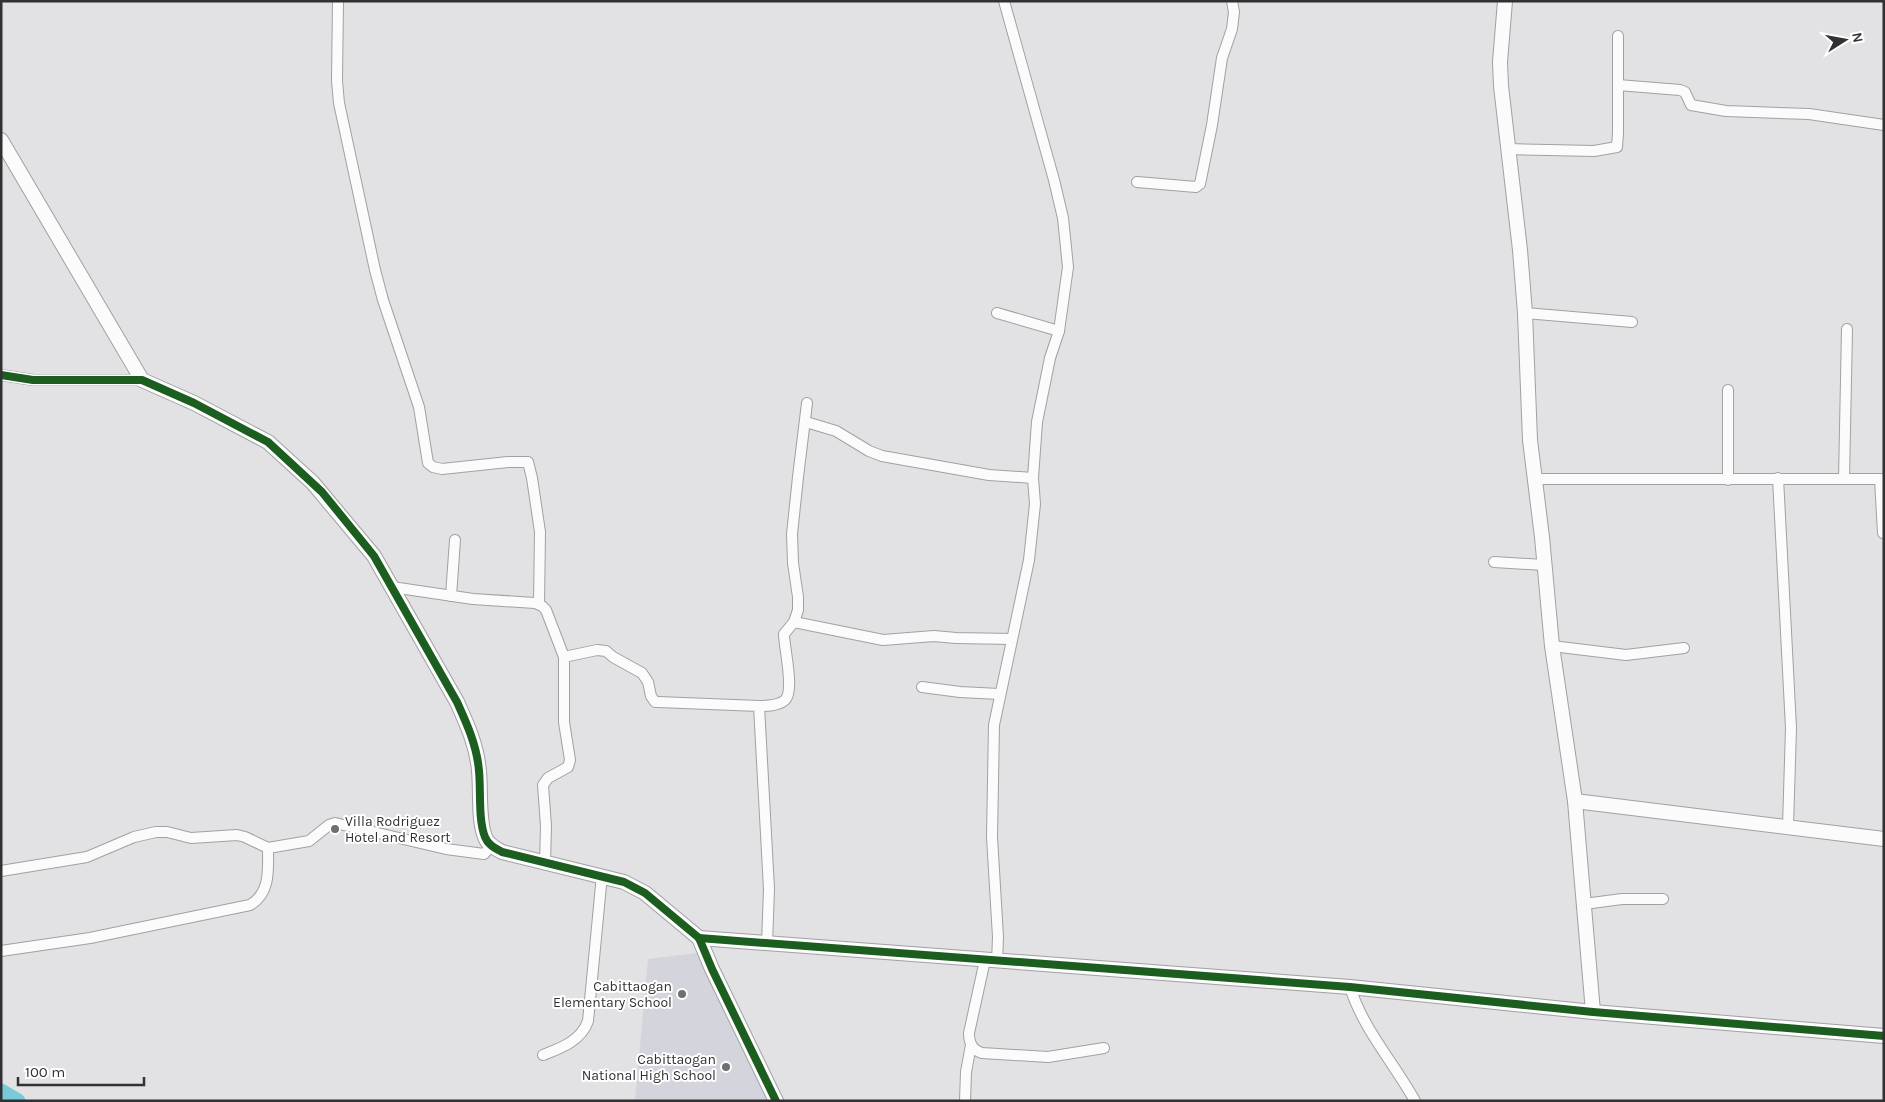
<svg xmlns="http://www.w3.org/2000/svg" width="1885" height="1102" font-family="Karla,sans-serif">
  <rect width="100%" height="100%" fill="#e2e2e5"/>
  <path fill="#d3d4dc" d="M697,953L736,1030L771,1101H635L648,959Z"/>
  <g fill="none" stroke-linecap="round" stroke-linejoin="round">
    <path stroke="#78cada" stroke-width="15" d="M1,1091L18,1101"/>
    <g stroke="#a1a1a3" stroke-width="12">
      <g id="street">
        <path d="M338,1L337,81L339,103L375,270L383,300L419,407L428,463L433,467L442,469L508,462H528L532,478L540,532L539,604"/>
        <path d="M1618,85L1680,90L1685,92L1691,105L1726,111L1809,114L1884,125"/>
        <path d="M1507,149L1594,151L1617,147L1618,133V36"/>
        <path d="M1137,182L1196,187L1200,184L1212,125L1222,58L1232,29L1234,12L1232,1"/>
        <path d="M997,313L1059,331"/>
        <path d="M1525,313L1632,322"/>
        <path d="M1,375L33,380H142"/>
        <path d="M806,422L836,431L869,451L882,456L989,475L1033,478"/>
        <path d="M1778,478L1791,728L1788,826"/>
        <path d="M1534,479H1884"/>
        <path d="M1844,479L1847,329"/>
        <path d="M1880,479L1883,533"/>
        <path d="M1728,480V390"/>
        <path d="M1494,562L1544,565"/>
        <path d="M392,587L473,599L535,603L542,606L546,610L564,657V722L570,760L568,767L548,778L543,785L546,826L545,863"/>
        <path d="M451,596L455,540"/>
        <path d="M794,622L883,640L934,636L956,638L1012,639"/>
        <path d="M1552,646L1626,655L1684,648"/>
        <path d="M564,657L597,650L606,651L613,657L642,673L648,682L651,696L655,702H658L759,706L769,889L767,944"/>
        <path d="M922,687L960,692L999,694"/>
        <path d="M759,706C767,706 778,706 785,700C795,691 784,648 784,634L794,622L798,610V597L793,563L792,534L798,477L807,403"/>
        <path d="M1,871L87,857L134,837L156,832H167L191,838L237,835L245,837L268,848"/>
        <path d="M1584,904L1622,899H1663"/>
        <path d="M1,951L90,938L250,905C271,893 268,868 268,848L309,841L329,825L335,823L446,849L484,854L491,846"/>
        <path d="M985,960L969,1033C969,1043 972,1050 982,1053L1048,1057L1104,1048"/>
        <path d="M997,962L998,937L992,837L994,725L1029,560L1035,504L1033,478L1037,422L1050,358L1059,331L1068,267L1063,218L1054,180L1004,1"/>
        <path d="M1350,987C1363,1029 1394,1063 1415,1101"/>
        <path d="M543,1055C561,1048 581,1041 588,1021L602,875"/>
        <path d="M965,1101L966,1072L971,1045"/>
      </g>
    </g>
    <g stroke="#a1a1a3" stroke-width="16">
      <g id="secondary">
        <path d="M1505,1L1500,62L1501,86L1520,250L1525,313L1530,440L1542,537L1552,646L1575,801L1593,1012"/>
        <path d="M1,140L142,380L194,403L268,442L313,483L374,556L457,702C467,724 477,746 479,771C481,790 478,820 485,837C488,845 495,848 502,852L624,882L645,893L699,938L712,969L776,1101"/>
        <path d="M1575,801L1884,839"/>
        <path d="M699,938L1350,987L1593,1012L1884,1036"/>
      </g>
    </g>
    <use href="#street" stroke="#fbfbfb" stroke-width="10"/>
    <use href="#secondary" stroke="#fbfbfb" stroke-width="14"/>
    <g stroke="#fff" stroke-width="11">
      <g id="cycleway">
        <path d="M1,375L33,380H142L194,403L268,442L322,492L374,556L457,702C467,724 477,746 479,771C481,790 478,820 485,837C488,845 495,848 502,852L624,882L645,893L699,938L712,969L776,1101"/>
        <path d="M699,938L1350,987L1593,1012L1884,1036"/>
      </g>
    </g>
    <use href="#cycleway" stroke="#1b5e20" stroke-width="8"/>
  </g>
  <g fill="#6e6f71" stroke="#fff" stroke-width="2">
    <circle cx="335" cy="829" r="5"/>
    <circle cx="682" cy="994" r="5"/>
    <circle cx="726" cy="1067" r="5"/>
  </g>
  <g text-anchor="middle" stroke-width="4" stroke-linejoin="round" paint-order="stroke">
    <g font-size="14" fill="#303132" stroke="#fff" text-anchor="end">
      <text x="345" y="826" text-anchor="start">Villa Rodriguez<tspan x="345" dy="16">Hotel and Resort</tspan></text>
      <text x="672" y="991">Cabittaogan<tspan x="672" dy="16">Elementary School</tspan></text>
      <text x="716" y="1064">Cabittaogan<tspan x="716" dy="16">National High School</tspan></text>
    </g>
  </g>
  <rect width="1885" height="1102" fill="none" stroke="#303132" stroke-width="5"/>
  <g transform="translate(1845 40) rotate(79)" stroke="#ffffff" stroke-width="4" paint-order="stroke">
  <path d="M0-4L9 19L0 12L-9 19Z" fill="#303132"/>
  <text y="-8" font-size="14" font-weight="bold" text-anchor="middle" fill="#303132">N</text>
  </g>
  <path d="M18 1077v8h126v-8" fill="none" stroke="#303132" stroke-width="2.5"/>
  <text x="25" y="1077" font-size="15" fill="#303132" stroke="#ffffff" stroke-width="4" paint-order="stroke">100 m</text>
</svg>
